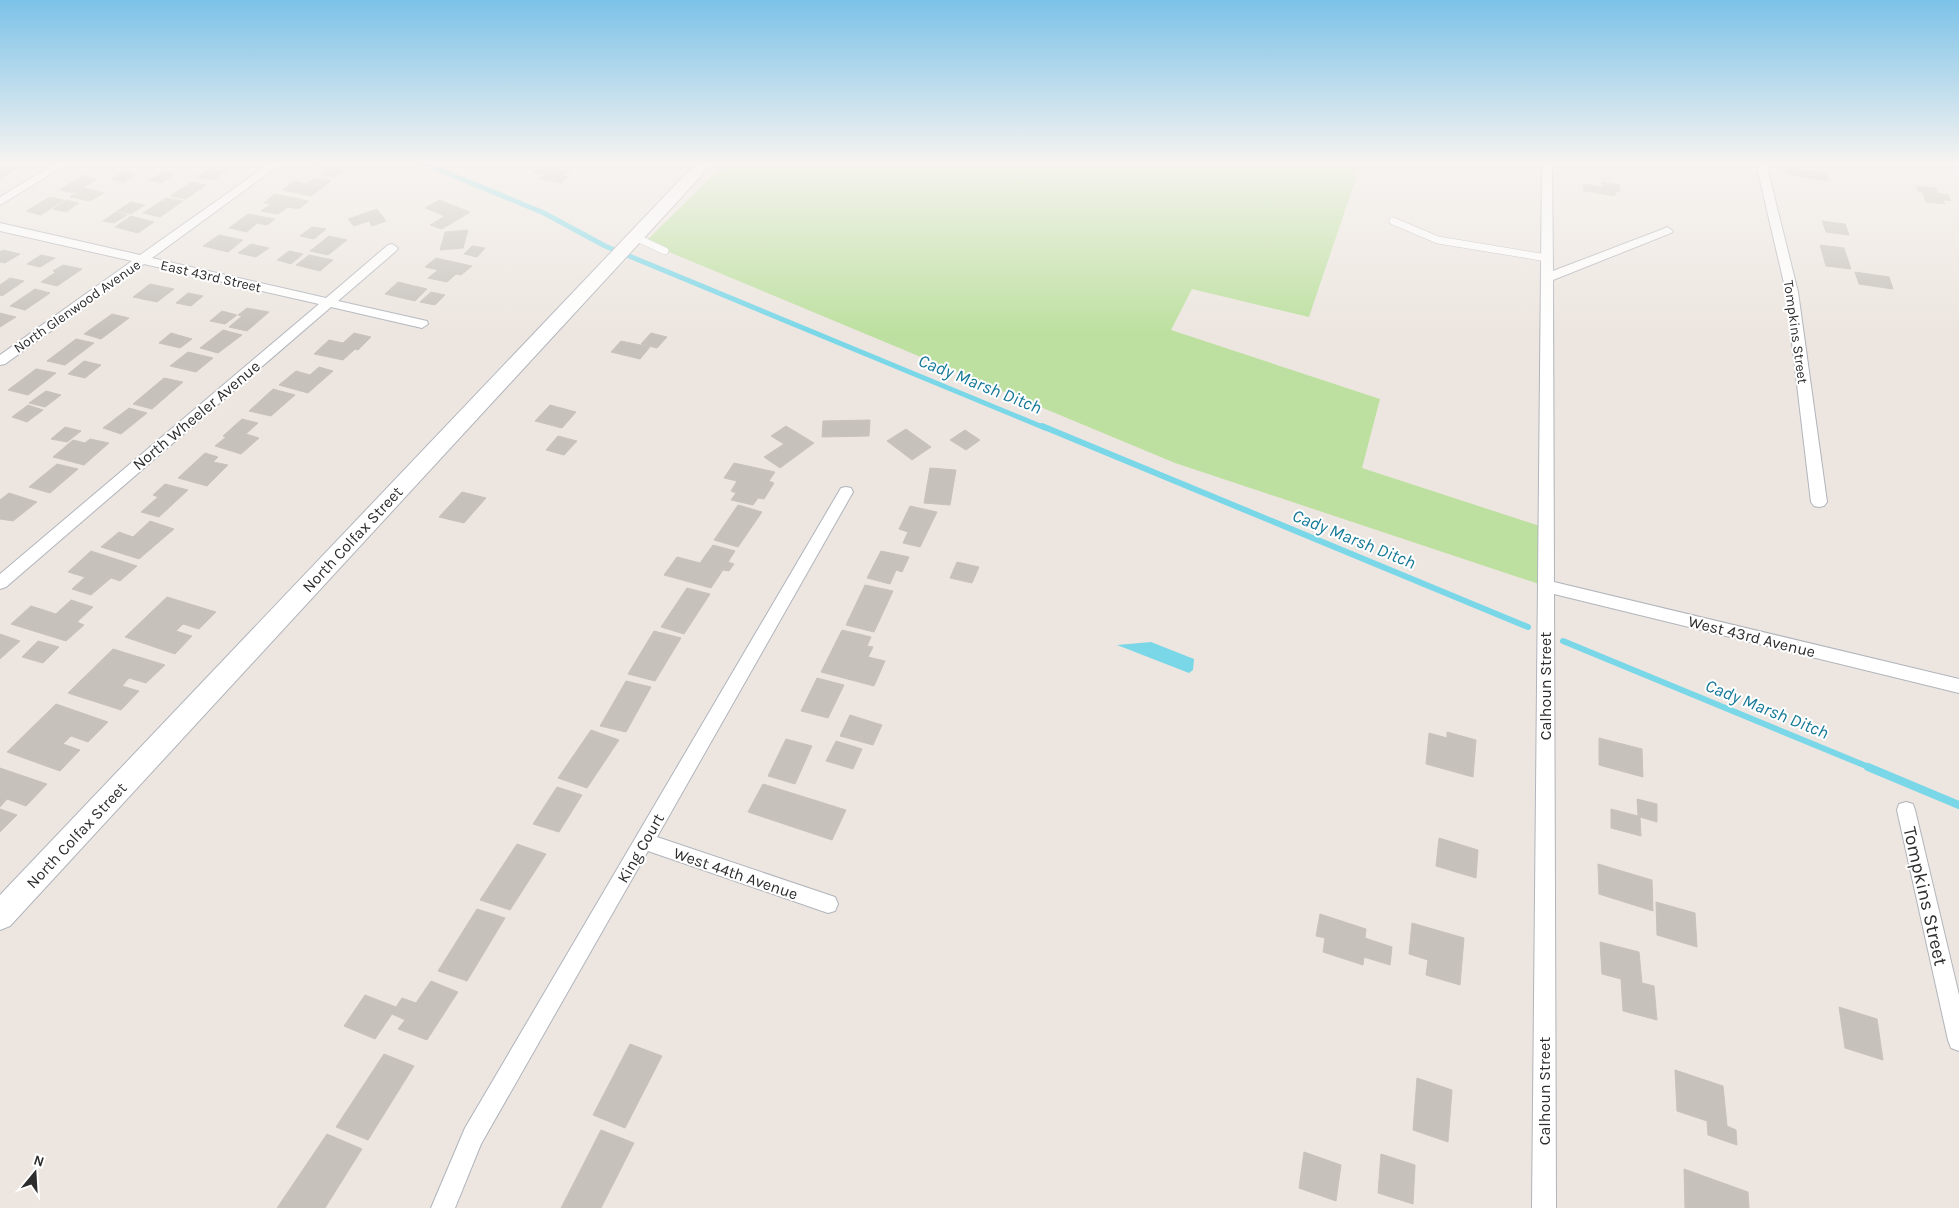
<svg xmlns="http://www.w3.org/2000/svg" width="1959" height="1208" font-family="Karla,sans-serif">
  <rect width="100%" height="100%" fill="#ede6e0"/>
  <path fill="#bde0a0" d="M726,163H1361L1309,317L1192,289L1171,330L1380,399L1362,468L1546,528L1545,586L1175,463L645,242Z"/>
  <path fill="#7ad7e8" d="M1151,642L1194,659L1193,670L1189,673L1117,645Z"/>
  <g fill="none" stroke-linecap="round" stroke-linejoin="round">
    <path stroke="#7ad7e8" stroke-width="5" d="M423,163L544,213L605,246L1045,428"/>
    <g stroke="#7ad7e8" stroke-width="6">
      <path d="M1042,426L1528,627"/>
      <path d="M1563,641L1871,768"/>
    </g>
    <path stroke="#7ad7e8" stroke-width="8" d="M1868,767L1959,805"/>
  </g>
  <g fill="#c6c1bb" stroke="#c9c2ba">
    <path d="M103,163H122L109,171L95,168Z"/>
    <path d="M217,163L233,166L213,180L197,177Z"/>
    <path d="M318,163H353L334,177L320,174L328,167L315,165Z"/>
    <path d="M543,164L553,166L555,164L573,167L563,176L568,177L561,183L540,179L545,174L533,172Z"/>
    <path d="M3,166L17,169L0,178V167Z"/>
    <path d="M1784,167L1826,173L1828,181L1786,174Z"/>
    <path d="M124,171L136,174L124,182L112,179Z"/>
    <path d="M163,172L174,174L161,183L150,180Z"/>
    <path d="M82,176L97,179L74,193L60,190Z"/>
    <path d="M315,178L331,181L311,196L283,190L294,181L306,184Z"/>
    <path d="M191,182L206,185L186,199L170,196Z"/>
    <path d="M1602,182L1619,185L1620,192H1615V196L1584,191L1583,184L1602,187Z"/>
    <path d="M1916,186L1936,188L1938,193L1948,195L1951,201L1943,200L1945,204L1926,202L1922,191H1918Z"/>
    <path d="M84,188L104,193L90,201L70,197Z"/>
    <path d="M275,194L309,201L299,209L288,207L278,214L261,211L271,204L264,203Z"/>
    <path d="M50,197L64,200L41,215L26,211Z"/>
    <path d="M166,198L183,201L160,217L143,213Z"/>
    <path d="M66,200L79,203L66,212L53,209Z"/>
    <path d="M439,200L470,212L442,229L430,225L445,216L425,208Z"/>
    <path d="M131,202L145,205L131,214L117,211Z"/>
    <path d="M377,209L386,221L372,226L369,221L354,226L348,219Z"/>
    <path d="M116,212L127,215L114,223L103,221Z"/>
    <path d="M248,214L275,219L267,225L257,223L247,232L229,228Z"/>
    <path d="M131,216L154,222L138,233L115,227Z"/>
    <path d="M1822,221L1845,224L1849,235L1826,232Z"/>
    <path d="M312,227L326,229L314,239L300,236Z"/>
    <path d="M468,230L463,248L440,250L445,232Z"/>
    <path d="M219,235L243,240L228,252L203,246Z"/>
    <path d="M329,236L347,240L328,255L310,251Z"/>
    <path d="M251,244L269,248L256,257L238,253Z"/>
    <path d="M1820,245L1844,248L1851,269L1826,266Z"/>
    <path d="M472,246L485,248L477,257L464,254Z"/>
    <path d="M3,250L20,254L5,263L0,262V252Z"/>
    <path d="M289,251L303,254L291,264L277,260Z"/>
    <path d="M41,255L55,258L40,267L27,264Z"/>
    <path d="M309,255L333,260L320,271L296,265Z"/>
    <path d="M436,258L472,266L461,275L456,274L447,282L428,278L438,270L425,267Z"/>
    <path d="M63,265L82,269L57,286L41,282L56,272L53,271Z"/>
    <path d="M1855,272L1889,277L1893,289L1859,284Z"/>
    <path d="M10,278L24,281L2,296L0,295V285Z"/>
    <path d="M398,282L427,289L415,301L385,294Z"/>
    <path d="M150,284L174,289L157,302L133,297Z"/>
    <path d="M35,289L50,293L25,310L10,306Z"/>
    <path d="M431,292L445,295L435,305L420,302Z"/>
    <path d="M188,293L203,296L191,306L176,303Z"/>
    <path d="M247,308L269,312L247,331L229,327L242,316L238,315Z"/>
    <path d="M222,311L237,315L225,324L210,321Z"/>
    <path d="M0,313L16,317L0,327Z"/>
    <path d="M112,314L129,318L101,339L84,334Z"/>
    <path d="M223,330L242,335L218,353L200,348Z"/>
    <path d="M171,333L192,339L180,348L159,343Z"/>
    <path d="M354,333L371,337L358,350L355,349L343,360L314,354L329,340L343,343Z"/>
    <path d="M651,333L667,337L657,348L641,344Z"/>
    <path d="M76,339L94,343L65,365L47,361Z"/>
    <path d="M621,341L650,347L640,359L611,352Z"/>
    <path d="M188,352L213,358L196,372L170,366Z"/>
    <path d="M84,361L101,365L85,378L68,374Z"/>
    <path d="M319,367L333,371L308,393L279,385L296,371L310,375Z"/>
    <path d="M36,369L56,373L28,395L8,390Z"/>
    <path d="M164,378L183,382L152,409L133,404Z"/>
    <path d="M273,389L295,395L271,416L249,411Z"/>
    <path d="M46,391L61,395L45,407L29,403Z"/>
    <path d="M28,405L43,410L27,422L12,417Z"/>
    <path d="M550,405L576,412L562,428L535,421Z"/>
    <path d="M129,408L147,413L121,434L103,428Z"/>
    <path d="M242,419L258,423L246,434L259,438L241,454L215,446L226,437L223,436Z"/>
    <path d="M870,420L869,436L822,437L823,421Z"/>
    <path d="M786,426L814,443L780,468L764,457L784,444L771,436Z"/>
    <path d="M65,427L81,431L67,442L51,439Z"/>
    <path d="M906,429L931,447L912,460L887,441Z"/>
    <path d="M965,430L980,440L966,450L950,440Z"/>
    <path d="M558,436L577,441L564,455L546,450Z"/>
    <path d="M90,439L109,443L84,465L53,457L73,440L85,443Z"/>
    <path d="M205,453L218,457L213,462L228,465L207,486L178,478Z"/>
    <path d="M734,463L775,472L769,481L774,483L764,499L758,498L753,505L731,500L736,493L731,491L737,481L724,478Z"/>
    <path d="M57,464L78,469L50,493L29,487Z"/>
    <path d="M930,468L956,470L950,505L924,503Z"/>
    <path d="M165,484L188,490L159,517L141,512L158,497L153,495Z"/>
    <path d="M462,492L486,498L464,523L439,517Z"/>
    <path d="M9,493L37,502L13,521L0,519V500Z"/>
    <path d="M738,505L762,512L738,547L714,540Z"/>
    <path d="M910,506L937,512L920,547L903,543L908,532L899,529Z"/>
    <path d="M150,521L174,529L139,559L101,547L119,532L133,537Z"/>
    <path d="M713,545L735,551L728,562L734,564L729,571L723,570L711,588L664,575L677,557L700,563Z"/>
    <path d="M91,551L137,566L120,581L111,578L91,595L72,589L85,577L68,572Z"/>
    <path d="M881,551L909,557L902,572L896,570L890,584L867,578Z"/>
    <path d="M957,562L979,567L972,583L950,578Z"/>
    <path d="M865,585L893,591L874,632L846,625Z"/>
    <path d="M687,588L710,594L684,634L661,627Z"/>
    <path d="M167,597L216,612L199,629L183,624L176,631L192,636L175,654L125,637Z"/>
    <path d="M71,600L93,607L77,622L84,625L66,641L11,624L31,606L56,614Z"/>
    <path d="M842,630L871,637L867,646L873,647L868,657L885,661L874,686L821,672Z"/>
    <path d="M654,631L681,638L655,681L628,674Z"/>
    <path d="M0,634L20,641L0,659Z"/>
    <path d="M38,641L59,647L43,663L22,657Z"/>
    <path d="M113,649L165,665L146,683L129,678L122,686L139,691L121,710L68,693Z"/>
    <path d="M817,678L844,685L828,718L801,711Z"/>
    <path d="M626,681L651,687L626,732L600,726Z"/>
    <path d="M56,704L108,722L88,742L71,736L63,744L80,750L60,771L7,752Z"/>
    <path d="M850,715L882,725L873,745L840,736Z"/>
    <path d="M591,730L619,740L587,788L558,778Z"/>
    <path d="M1447,732L1476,740L1473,777L1426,764L1429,733L1447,738Z"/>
    <path d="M1599,738L1642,749L1643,777L1599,765Z"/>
    <path d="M786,739L812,746L795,784L768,776Z"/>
    <path d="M836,741L862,749L853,769L826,761Z"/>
    <path d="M0,768L47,784L26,806L7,799L0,807Z"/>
    <path d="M763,784L846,810L832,840L748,812Z"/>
    <path d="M557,787L582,795L559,832L533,824Z"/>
    <path d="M1637,799L1657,804V822L1640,817L1641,836L1611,828V809L1638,816Z"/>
    <path d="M0,809L17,815L0,832Z"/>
    <path d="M1439,838L1478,850L1476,878L1436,866Z"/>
    <path d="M517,844L546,854L510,910L480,900Z"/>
    <path d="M1598,864L1652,880L1653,911L1599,894Z"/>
    <path d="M1656,902L1695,913L1697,947L1657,935Z"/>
    <path d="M477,909L505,918L467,981L438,971Z"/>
    <path d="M1320,914L1366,929L1365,938L1392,947L1390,965L1364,957L1363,965L1323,952L1325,938L1316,936Z"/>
    <path d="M1412,923L1464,938L1460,985L1426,975L1428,960L1409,954Z"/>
    <path d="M1600,942L1639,952L1642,983L1654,986L1657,1020L1623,1011L1621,979L1602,974Z"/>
    <path d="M431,981L458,992L427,1040L398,1029L405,1020L392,1014L375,1039L344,1026L365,995L396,1007L402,998L416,1003Z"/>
    <path d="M1839,1007L1877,1019L1883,1060L1845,1048Z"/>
    <path d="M630,1044L662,1056L625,1128L593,1115Z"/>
    <path d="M384,1054L414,1066L368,1140L336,1127Z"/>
    <path d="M1675,1070L1723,1086L1727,1126L1736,1130L1737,1145L1708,1135L1707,1121L1677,1111Z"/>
    <path d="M1417,1078L1452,1090L1448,1142L1413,1130Z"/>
    <path d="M601,1130L634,1143L601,1208H561Z"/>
    <path d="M327,1134L362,1149L325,1208H277Z"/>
    <path d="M1304,1152L1341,1165L1336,1201L1299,1188Z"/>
    <path d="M1381,1154L1415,1165L1413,1204L1378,1193Z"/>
    <path d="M1684,1169L1748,1192L1749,1208H1685Z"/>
  </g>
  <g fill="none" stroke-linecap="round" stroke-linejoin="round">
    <g stroke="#b0b4bc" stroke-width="8">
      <g id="lane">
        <path d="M1393,221L1438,240L1547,258"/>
        <path d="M635,237L665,251"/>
      </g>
    </g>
    <g stroke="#b0b4bc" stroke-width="2">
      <g id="street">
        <path d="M56,163H69L0,205V197Z"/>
        <path d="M270,163H282L152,258L326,298L388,245L392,244L398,248L396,251L338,301L427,321L428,324L422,328L331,307L6,587L0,589V574L319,304L144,264L5,364L0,365V355L132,261L0,231V223L140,255Z"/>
        <path d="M1542,163H1552L1553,271L1663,229L1667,227L1673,231L1671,233L1553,280L1554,582L1959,679V693L1554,594L1556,1208H1532Z"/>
        <path d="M1756,163H1766L1798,292L1827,502L1824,506L1819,507L1814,506L1811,502L1786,292Z"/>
        <path d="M846,487L851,488L853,492L657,837L835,897L838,904L835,911L828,913L648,851L481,1144L455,1208H431L465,1128L841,488Z"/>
        <path d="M1906,802L1913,804L1915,810L1959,995V1051L1951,1048L1948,1040L1897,810L1899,804Z"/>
      </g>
    </g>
    <g stroke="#b0b4bc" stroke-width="2">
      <path id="secondary" d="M696,163H713L10,926L0,930V895Z"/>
    </g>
    <use href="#lane" stroke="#fff" stroke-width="7"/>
    <use href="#street" fill="#fff" fill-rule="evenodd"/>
    <use href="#secondary" fill="#fff" fill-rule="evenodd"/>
  </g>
  <linearGradient id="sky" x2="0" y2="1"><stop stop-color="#7cc2e8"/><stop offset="0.49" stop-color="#f7f4f1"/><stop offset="1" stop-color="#f7f4f1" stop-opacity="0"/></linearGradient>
  <rect width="1959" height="332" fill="url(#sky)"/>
  <g text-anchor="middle" stroke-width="4" stroke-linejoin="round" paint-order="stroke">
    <g font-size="14" fill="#2d2d2d" stroke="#fff">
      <text transform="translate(211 276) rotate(13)" y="5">East 43rd Street</text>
      <text transform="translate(77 306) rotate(-35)" y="5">North Glenwood Avenue</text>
      <text transform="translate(1796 332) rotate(82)" y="5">Tompkins Street</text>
    </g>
    <g font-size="16" fill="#2d2d2d" stroke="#fff">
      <text transform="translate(196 415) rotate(-40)" y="6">North Wheeler Avenue</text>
      <text transform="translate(352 539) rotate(-47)" y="6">North Colfax Street</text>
      <text transform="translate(1752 636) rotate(14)" y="6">West 43rd Avenue</text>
      <text transform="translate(1545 686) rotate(-90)" y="6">Calhoun Street</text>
      <text transform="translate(76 835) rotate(-47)" y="6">North Colfax Street</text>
      <text transform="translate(640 848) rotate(-60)" y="6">King Court</text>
      <text transform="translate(736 873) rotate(19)" y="6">West 44th Avenue</text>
      <text transform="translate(1544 1091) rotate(-90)" y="6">Calhoun Street</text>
    </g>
    <g font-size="18" font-style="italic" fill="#167998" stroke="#fff">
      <text transform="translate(980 384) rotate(22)" y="6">Cady Marsh Ditch</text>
      <text transform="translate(1354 539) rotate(22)" y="6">Cady Marsh Ditch</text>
      <text transform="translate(1767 709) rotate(22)" y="6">Cady Marsh Ditch</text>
    </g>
    <g font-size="19" fill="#2d2d2d" stroke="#fff">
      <text transform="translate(1926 896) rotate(77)" y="7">Tompkins Street</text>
    </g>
  </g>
  <g transform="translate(35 1173) rotate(18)" stroke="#ffffff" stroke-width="4" paint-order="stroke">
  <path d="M0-4L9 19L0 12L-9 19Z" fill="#2d2d2d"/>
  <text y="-8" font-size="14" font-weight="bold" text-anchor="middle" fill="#2d2d2d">N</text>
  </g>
</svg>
